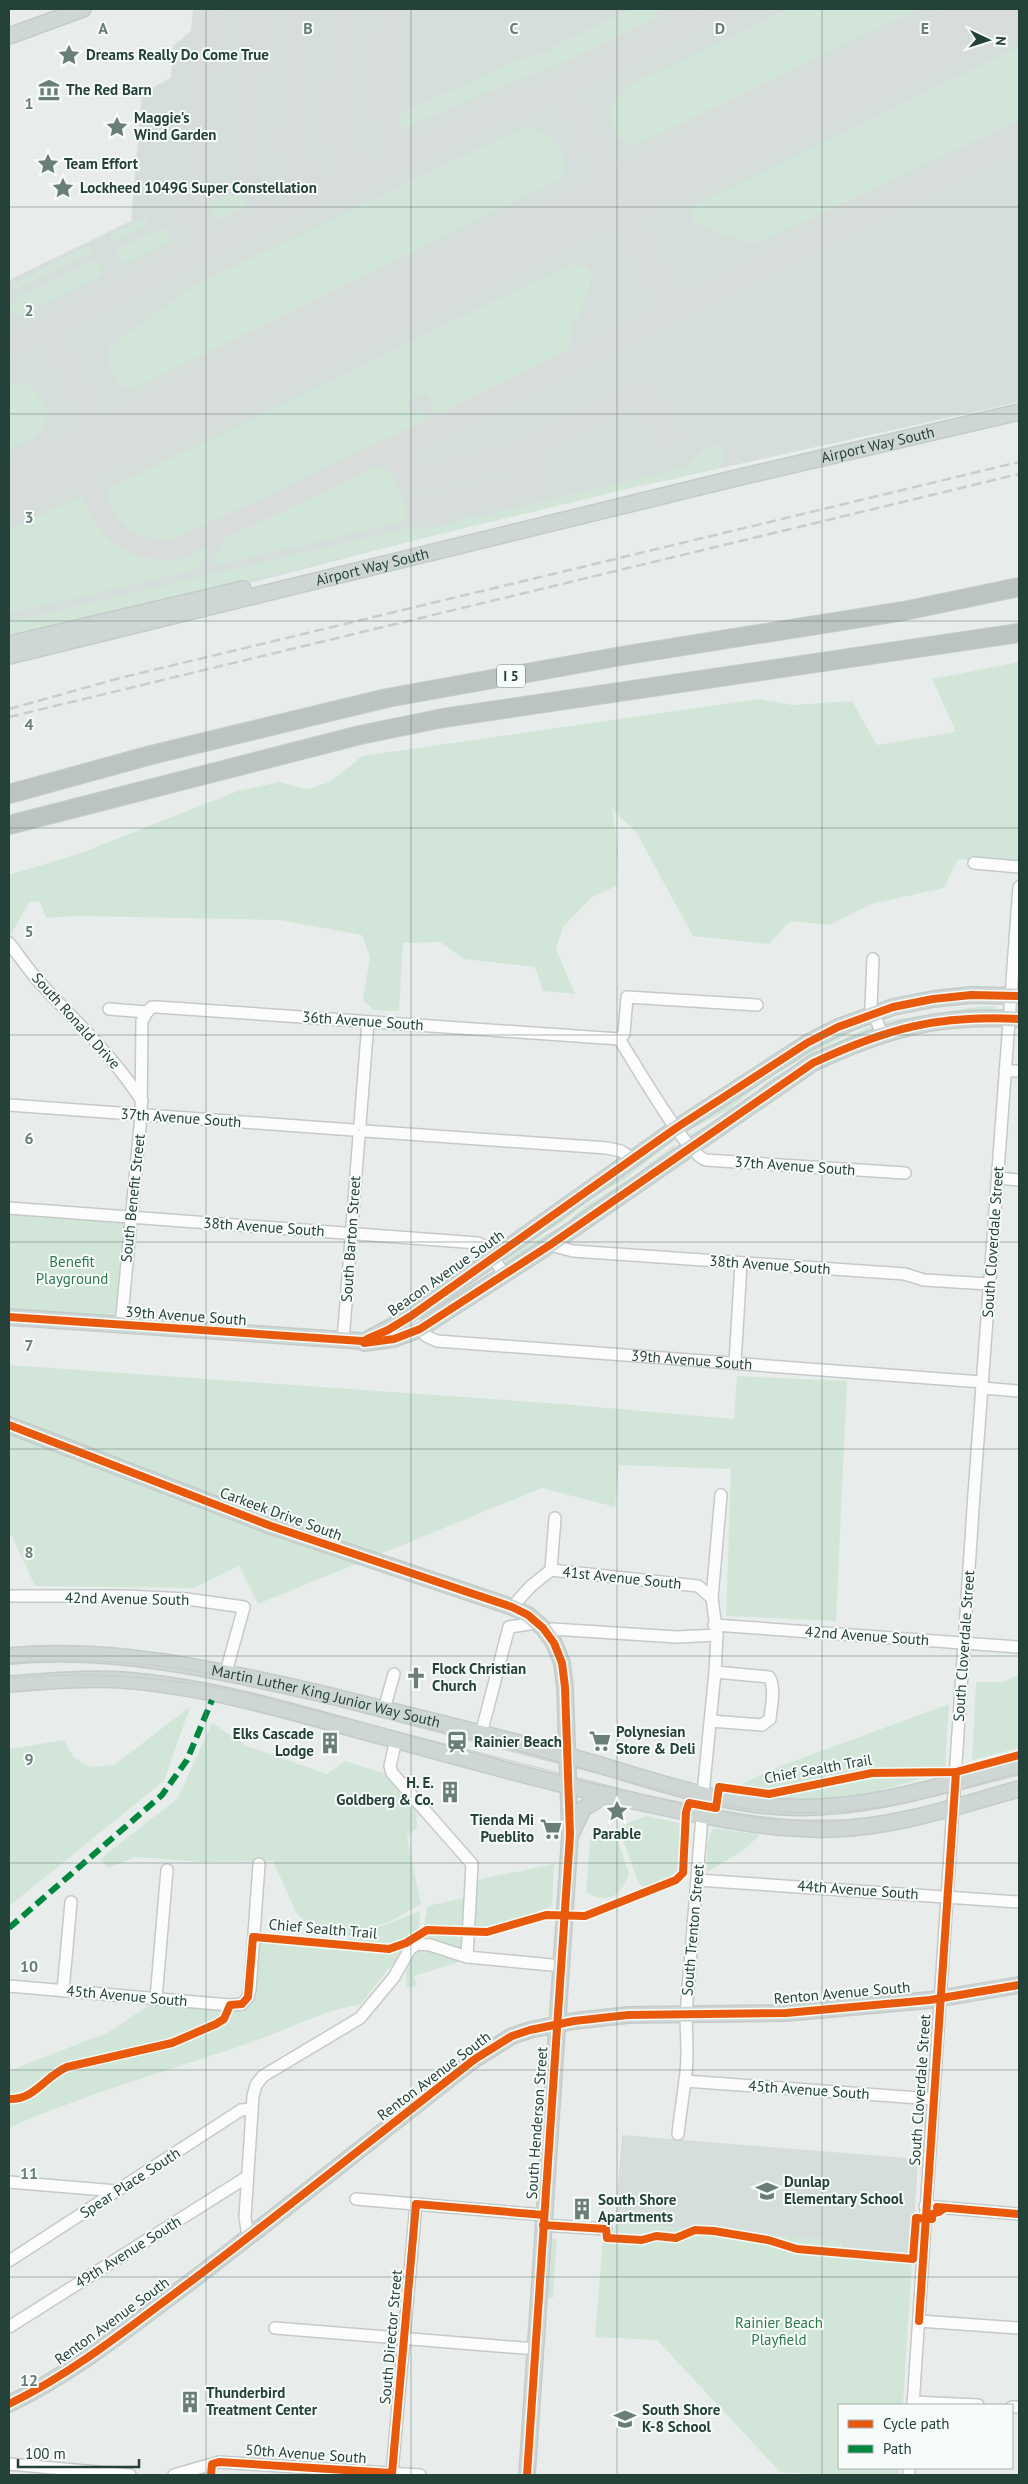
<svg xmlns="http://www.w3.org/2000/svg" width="1028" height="2484" font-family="'PT Sans',sans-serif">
  <rect width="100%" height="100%" fill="#e8edeb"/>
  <g fill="#d6dedb">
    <path d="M193,9H1019V402L522,512L196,597L9,641V280L131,221L142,93L171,78L173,46L191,31Z"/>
    <path d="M622,2135L918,2159L912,2261L841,2255L842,2241L615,2223Z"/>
  </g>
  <g fill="#d1e6d8">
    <path d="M631,9L657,10L655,18L555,66L496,88L401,130L397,122L401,114L519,59L546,53L557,45Z"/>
    <path d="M789,9H918L640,143C618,149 613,128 609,111L617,97L632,84Z"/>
    <path d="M1019,47V120L784,231L752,244L697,224L689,213L697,204Z"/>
    <path d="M524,127C550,129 571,152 563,178L132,389L123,388C112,376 109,367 108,350L121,338L192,287Z"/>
    <path d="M236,192L241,195L248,206L216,220L208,204Z"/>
    <path d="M146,218L147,223L144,227L113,242L110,235Z"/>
    <path d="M163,227L171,241L127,263L120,260L117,252L120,248Z"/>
    <path d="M89,245L93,251L14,290L11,285Z"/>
    <path d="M93,261L101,264V275L19,316L11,313L9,308L11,303L16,300L15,298Z"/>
    <path d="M575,264L587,268L591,274L590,285L578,318L571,322L570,327L574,328L566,351L554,362L437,419L428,396L423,393L409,400L406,407L410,413L423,411L429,423L185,540C174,543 158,545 146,542C129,537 106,517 108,497C108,494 112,490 113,487L558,270Z"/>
    <path d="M20,383L33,387L48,413C43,438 30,439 9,449V386Z"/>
    <path d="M712,446H718L724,453L723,462L717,469L658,482L655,480L654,482L582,500L9,638V622L417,526L421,530L458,522L459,520L494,514L496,512L684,468L705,449Z"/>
    <path d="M371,466L389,471L413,519L217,565L214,561L224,537Z"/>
    <path d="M84,495C109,550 145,570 204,547L207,551L202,563L195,570L9,613V531Z"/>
    <path d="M1019,662V864L958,859L944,888L871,904L830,925L790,921L769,944L693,936L636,832L612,809L618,847L616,886L592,897L563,927L556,949L575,994L543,991L535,967L464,959L440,942L403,943L399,1011L374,1010L363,1000L370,957L362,935L280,920L79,916L46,918L40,902L30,901L9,938V875L78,854L238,791L279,782L307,789L330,782L362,756L758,699L792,705L852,701L877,745L956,732L932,679Z"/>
    <path d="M995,1006L994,1014L884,1027L883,1022C897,1018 911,1018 925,1016C949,1012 971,1006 995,1006Z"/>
    <path d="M865,1025L769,1077L728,1110L687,1131L814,1044Z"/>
    <path d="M872,1026L873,1032L691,1138L690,1137V1134L727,1115L771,1079L843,1039Z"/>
    <path d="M669,1141L670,1143L624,1180L591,1198L558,1225L531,1240Z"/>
    <path d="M674,1145L676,1153L507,1267L502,1264L521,1249L565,1224L585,1206L630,1179Z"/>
    <path d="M9,1214L130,1223L118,1326L9,1318Z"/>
    <path d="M9,1365L562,1404L734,1419L737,1376L847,1381L836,1621L726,1616L731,1469L619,1465L615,1507L542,1488L258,1604L239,1566L194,1588L35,1586L12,1536L9,1537Z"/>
    <path d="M1019,1674V1748L972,1760L976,1682H1004Z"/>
    <path d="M949,1704L945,1769C885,1793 838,1804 773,1797C759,1795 747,1796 737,1786L778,1767Z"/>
    <path d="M190,1707L164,1781L9,1906V1749L64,1740L74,1758L91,1767L114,1765Z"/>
    <path d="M212,1723L247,1746L327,1774L345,1761L383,1773L416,1807L417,1828L407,1837L421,1904L393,1920L345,1937L314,1933L296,1912L273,1861L202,1862L135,1857L108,1868L100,1859L178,1798Z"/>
    <path d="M646,1816L680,1823L685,1836L679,1875L648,1889L639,1884L618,1827Z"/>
    <path d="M713,1828L760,1835L742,1851L707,1872V1843Z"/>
    <path d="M614,1830L629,1874C620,1898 609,1903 586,1893L590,1839Z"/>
    <path d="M554,1864L552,1906L471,1938L476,1880Z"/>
    <path d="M467,1897L463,1952L429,1941L424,1923L428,1906Z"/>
    <path d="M420,1911L419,1928L405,1940L401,1949L405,1950L401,1961L390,1967L361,2004C321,2011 287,2030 249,2043C169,2071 87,2093 9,2128V2071L109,2032L151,2004L231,2010L248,2008L254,2001L259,1942L334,1946L340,1942Z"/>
    <path d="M416,1949L435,1951L459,1962L414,1976L417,1986L407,1988L406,1973Z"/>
    <path d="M615,2223L842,2241L841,2255L912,2261L903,2405H839V2468H899L898,2475H829L780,2472L657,2340L595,2337L603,2240L613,2241Z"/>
    <path d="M549,2238L557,2239L553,2298H547Z"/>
  </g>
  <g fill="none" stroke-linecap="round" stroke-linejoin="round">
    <g stroke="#d8dddc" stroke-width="21">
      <path d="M257,9L244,175L268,221"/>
      <path d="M300,9L290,145L314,198"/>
      <path d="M345,9L336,122L337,134L358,176"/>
      <path d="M389,9L382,100L387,121L403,155"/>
      <path d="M676,9L685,27"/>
      <path d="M209,10L192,213L209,249"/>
      <path d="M563,85L671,309"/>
      <path d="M47,327L104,443"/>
      <path d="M9,345L403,155L563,85L725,9"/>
      <path d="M391,449L405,477L413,479L514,455L645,390L670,438"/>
      <path d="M75,458C98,509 113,559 181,548L548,373L671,309L1019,141"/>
      <path d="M416,513L529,485L533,479L529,462L533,445"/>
    </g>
    <path stroke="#d8dddc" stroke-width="55" d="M9,490L1004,9"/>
    <g stroke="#c5cac8" stroke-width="14">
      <g id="minor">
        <path d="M974,863L1019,867"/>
        <path d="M9,943C20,957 30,972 42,985C77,1023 114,1057 142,1101"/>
        <path d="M873,959L871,1007L882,1034"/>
        <path d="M109,1009L147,1012L152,1007H157L619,1039"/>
        <path d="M619,1039C633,1060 687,1156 706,1160L905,1173"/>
        <path d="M619,1039L624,1034L627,997L757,1005"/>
        <path d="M1005,1071H1019"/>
        <path d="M9,1105L353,1130"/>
        <path d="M360,1124L368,1022"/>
        <path d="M365,1131L607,1148L621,1151L633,1159"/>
        <path d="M998,1178L1019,1180"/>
        <path d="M9,1208L478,1243L486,1247L504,1274"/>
        <path d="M550,1245L573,1251L905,1274L924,1280L989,1284"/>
        <path id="s1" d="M416,1323L426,1336L437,1341L982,1382"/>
        <path d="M121,1326L141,1116L142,1021L147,1012"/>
        <path d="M343,1341L359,1136"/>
        <path d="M735,1363L741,1264"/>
        <path d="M982,1388L1019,1391"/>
        <path d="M551,1570L555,1518"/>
        <path d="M9,1596H125L187,1599L244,1607L226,1672"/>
        <path d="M512,1607L531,1586L551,1570L698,1586L712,1598"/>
        <path d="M714,1625L1019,1647"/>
        <path d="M547,1633L552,1629L677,1637L717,1635"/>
        <path d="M384,1709L394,1674"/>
        <path d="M711,1721L762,1725L770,1719C771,1706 776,1688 769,1677L715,1672"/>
        <path d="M481,1734L509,1627L537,1623"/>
        <path d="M396,1740L390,1766L392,1773L472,1864L467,1957"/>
        <path d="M703,1794L715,1672L717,1635L712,1598L721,1495"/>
        <path d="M697,1880L1019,1902"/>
        <path d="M9,1986L230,2005L242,2004L248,1997L250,1990L259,1864"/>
        <path d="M63,1991L71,1902"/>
        <path d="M156,1998L167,1870"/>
        <path d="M685,2081L933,2099"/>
        <path d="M678,2134C680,2115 683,2098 685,2080C689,2058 686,2036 686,2014L702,1816"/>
        <path d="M9,2182L117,2191"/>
        <path d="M356,2199L544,2215"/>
        <path d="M925,2206L1019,2214"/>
        <path d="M543,2225L606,2229"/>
        <path d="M248,2237L245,2217L253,2096L256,2085L263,2076L360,2018L394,1977L410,1949L417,1944L430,1945L467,1957L562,1966"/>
        <path d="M9,2261L241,2110L252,2109"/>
        <path d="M919,2321L1019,2328"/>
        <path d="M9,2327L247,2177"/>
        <path d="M275,2328L536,2349"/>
        <path d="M913,2402L978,2405"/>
        <path d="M913,2405L974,1494L1019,887"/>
        <path d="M1012,2407H1019"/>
        <path d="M9,2464L130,2475"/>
        <path d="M392,2473L416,2204"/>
        <path d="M174,2475L219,2462L420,2475"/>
        <path d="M909,2475V2468"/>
      </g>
    </g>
    <g stroke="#c3ccc9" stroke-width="18">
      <g id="major">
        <path d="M9,36L83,9"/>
        <path d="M9,644L243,589"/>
        <path id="s2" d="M9,656L736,478L1019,412"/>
        <path d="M9,1317L362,1341L364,1343L394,1339L420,1329L550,1245L813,1063C888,1028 937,1015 1019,1019"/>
        <path d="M370,1338L411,1316L676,1128L807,1043L838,1027L893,1007L933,999L971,995L1019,996"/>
        <path d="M9,1425L271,1526L512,1607L528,1615L543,1628L554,1643L562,1663L565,1687L570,1835L527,2475"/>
        <path id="s3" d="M9,1656C117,1646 222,1671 327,1695C407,1715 488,1734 568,1756C639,1775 712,1804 785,1807C866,1811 942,1785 1019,1765"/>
        <path d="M9,1684C47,1681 85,1678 123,1680C201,1686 276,1707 351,1728C448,1754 544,1782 643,1803C706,1816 767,1831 832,1829C897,1827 957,1806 1019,1789"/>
        <path d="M571,1834L583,1809L605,1795"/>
        <path d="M9,2404C75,2372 131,2326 190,2282C286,2209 380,2133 475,2059L512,2036L530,2030L574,2021L628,2015L786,2013L930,2000L1019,1985"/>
      </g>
    </g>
    <g stroke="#c3ccc9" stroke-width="20">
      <g id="highway">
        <path d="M9,794L151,755L387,698L627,655L904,611L1019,587"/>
        <path d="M9,825L360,735L443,718L1019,633"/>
      </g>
    </g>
    <use href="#minor" stroke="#fcfcfc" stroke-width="11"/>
    <use href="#major" stroke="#cfd7d5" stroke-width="15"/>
    <use href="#highway" stroke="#bcc4c2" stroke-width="18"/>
    <g stroke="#c9cdcc" stroke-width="1">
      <path d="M9,1663C77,1657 145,1662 213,1674L700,1800C821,1828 903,1805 1019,1775"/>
      <path d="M9,1678C93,1671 175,1677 257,1696L704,1810L771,1820H837"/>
    </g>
    <g stroke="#c9cdcc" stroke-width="2.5" stroke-dasharray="10 5" stroke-linecap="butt">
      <path d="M9,709L120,678L1019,462"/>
      <path d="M9,717L1019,474"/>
    </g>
    <path stroke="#00873e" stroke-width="6" stroke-dasharray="12 6" stroke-linecap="butt" d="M9,1928L162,1795L187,1760L212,1700"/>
    <g stroke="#f7fbf9" stroke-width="11">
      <g id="cycleway">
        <path d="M9,1317L362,1341L364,1343L394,1339L420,1329L550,1245L813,1063C888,1028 937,1015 1019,1019"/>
        <path d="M367,1339L388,1330L411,1316L676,1128L807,1043L838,1027L893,1007L933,999L971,995L1019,996"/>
        <path d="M9,1425L271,1526L512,1607L528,1615L543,1628L554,1643L562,1663L565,1687L570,1835L527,2475"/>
        <path d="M9,2099C35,2100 45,2076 67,2067L172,2043L216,2024L224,2019L230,2005L242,2004L248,1997L253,1937L389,1949L406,1943L427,1930L487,1932L546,1915L585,1916L676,1880L683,1873L686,1812L689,1803L716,1808L719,1787L769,1794L872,1773L956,1772L1019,1755"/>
        <path d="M937,2207L1019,2214"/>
        <path d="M543,2225L606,2229L607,2238L642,2240L656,2236L676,2238L695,2230L714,2231L768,2240L797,2249L913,2259L916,2218L932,2219V2214L939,2212L945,2208"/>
        <path d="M919,2321L956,1772"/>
        <path d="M9,2404C75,2372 131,2326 190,2282C286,2209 380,2133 475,2059L512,2036L530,2030L574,2021L628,2015L786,2013L930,2000L1019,1985"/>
        <path d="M211,2475L212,2464L219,2462L392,2473L416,2204L544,2215"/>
      </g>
    </g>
    <use href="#cycleway" stroke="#e8590c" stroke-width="8"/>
  </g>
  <path fill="none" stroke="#697e78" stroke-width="1" stroke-opacity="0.55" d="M206,9V2475M411,9V2475M617,9V2475M822,9V2475M9,207H1019M9,414H1019M9,621H1019M9,828H1019M9,1035H1019M9,1242H1019M9,1449H1019M9,1656H1019M9,1863H1019M9,2070H1019M9,2277H1019"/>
  <defs>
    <g id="sight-bare" transform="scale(1.725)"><path d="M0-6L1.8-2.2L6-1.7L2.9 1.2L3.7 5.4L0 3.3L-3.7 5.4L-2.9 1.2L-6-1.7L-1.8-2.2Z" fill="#697e78" stroke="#f7fbf9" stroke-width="2.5" paint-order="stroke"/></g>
    <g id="museum-bare" transform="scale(1.725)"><path d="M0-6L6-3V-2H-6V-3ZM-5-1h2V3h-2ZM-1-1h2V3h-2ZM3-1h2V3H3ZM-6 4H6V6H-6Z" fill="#697e78" stroke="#f7fbf9" stroke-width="2.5" paint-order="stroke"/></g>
    <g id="church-bare" transform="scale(1.725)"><path d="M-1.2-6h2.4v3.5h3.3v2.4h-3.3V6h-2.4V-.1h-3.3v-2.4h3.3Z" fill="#697e78" stroke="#f7fbf9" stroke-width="2.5" paint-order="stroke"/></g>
    <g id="supermarket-bare" transform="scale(1.725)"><path d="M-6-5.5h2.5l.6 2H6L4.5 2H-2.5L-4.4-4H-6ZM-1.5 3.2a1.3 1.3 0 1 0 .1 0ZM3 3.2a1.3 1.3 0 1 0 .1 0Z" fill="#697e78" stroke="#f7fbf9" stroke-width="2.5" paint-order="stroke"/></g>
    <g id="station-bare" transform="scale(1.725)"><path d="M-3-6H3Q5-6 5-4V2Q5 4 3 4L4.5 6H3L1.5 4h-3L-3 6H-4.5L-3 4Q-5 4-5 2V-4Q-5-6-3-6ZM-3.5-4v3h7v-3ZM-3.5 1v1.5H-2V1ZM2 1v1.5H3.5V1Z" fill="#697e78" stroke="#f7fbf9" stroke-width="2.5" paint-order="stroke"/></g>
    <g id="building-bare" transform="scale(1.725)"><path d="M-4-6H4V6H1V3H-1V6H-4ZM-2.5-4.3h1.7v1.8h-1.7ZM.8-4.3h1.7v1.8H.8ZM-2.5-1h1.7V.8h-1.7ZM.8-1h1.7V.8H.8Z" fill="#697e78" stroke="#f7fbf9" stroke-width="2.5" paint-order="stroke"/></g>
    <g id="school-bare" transform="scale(1.725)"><path d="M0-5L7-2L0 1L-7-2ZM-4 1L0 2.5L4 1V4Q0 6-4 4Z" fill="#697e78" stroke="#f7fbf9" stroke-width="2.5" paint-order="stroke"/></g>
  </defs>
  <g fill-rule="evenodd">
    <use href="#sight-bare" x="69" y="55"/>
    <use href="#museum-bare" x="49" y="90"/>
    <use href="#sight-bare" x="117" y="127"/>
    <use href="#sight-bare" x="48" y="164"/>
    <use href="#sight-bare" x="63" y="188"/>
    <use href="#church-bare" x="416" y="1678"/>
    <use href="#supermarket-bare" x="600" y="1741"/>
    <use href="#station-bare" x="457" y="1742"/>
    <use href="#building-bare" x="330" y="1743"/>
    <use href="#building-bare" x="450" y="1792"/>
    <use href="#sight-bare" x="617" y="1811"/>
    <use href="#supermarket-bare" x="551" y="1829"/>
    <use href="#school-bare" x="767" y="2191"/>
    <use href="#building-bare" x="582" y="2209"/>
    <use href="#building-bare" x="190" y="2402"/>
    <use href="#school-bare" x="625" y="2419"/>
  </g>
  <g text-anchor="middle" stroke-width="4" stroke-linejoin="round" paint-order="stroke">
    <rect fill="#f7fbf9" stroke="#637a73" stroke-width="1" x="497" y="664.5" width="28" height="23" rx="4"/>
    <g font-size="14" font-weight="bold" fill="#24423a">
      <text x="511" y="681">I 5</text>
    </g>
    <g font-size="15" font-weight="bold" fill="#24423a" stroke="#f7fbf9" text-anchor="start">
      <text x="86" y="60">Dreams Really Do Come True</text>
      <text x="66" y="95">The Red Barn</text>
      <text x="134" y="123">Maggie's<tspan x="134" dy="17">Wind Garden</tspan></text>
      <text x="64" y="169">Team Effort</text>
      <text x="80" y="193">Lockheed 1049G Super Constellation</text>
      <text x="432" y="1674">Flock Christian<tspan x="432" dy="17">Church</tspan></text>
      <text x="616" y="1737">Polynesian<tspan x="616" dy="17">Store &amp; Deli</tspan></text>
      <text x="314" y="1739" text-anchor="end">Elks Cascade<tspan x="314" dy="17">Lodge</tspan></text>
      <text x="474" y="1747">Rainier Beach</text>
      <text x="434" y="1788" text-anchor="end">H. E.<tspan x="434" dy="17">Goldberg &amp; Co.</tspan></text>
      <text x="534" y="1825" text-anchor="end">Tienda Mi<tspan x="534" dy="17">Pueblito</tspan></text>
      <text x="617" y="1839" text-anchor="middle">Parable</text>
      <text x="784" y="2187">Dunlap<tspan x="784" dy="17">Elementary School</tspan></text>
      <text x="598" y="2205">South Shore<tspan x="598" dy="17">Apartments</tspan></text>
      <text x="206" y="2398">Thunderbird<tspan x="206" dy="17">Treatment Center</tspan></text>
      <text x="642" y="2415">South Shore<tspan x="642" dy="17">K-8 School</tspan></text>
    </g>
    <g font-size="15" fill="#24423a" stroke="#f7fbf9">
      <text dy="5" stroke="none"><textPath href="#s2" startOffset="894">Airport Way South</textPath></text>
      <text dy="5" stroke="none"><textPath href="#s2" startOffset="374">Airport Way South</textPath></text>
      <text transform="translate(76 1021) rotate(48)" y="5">South Ronald Drive</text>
      <text transform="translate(363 1021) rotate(4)" y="5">36th Avenue South</text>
      <text transform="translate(181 1118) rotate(4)" y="5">37th Avenue South</text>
      <text transform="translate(795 1166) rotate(4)" y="5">37th Avenue South</text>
      <text transform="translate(133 1198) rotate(-84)" y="5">South Benefit Street</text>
      <text transform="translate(264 1227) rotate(4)" y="5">38th Avenue South</text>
      <text transform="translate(351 1239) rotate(-86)" y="5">South Barton Street</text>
      <text transform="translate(993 1242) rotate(-86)" y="5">South Cloverdale Street</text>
      <text transform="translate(770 1265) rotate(4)" y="5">38th Avenue South</text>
      <text transform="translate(446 1273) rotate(-35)" y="5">Beacon Avenue South</text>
      <text transform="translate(186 1316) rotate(4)" y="5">39th Avenue South</text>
      <text dy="5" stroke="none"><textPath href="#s1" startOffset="284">39th Avenue South</textPath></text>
      <text transform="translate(281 1514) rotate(20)" y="5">Carkeek Drive South</text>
      <text transform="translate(622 1578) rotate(6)" y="5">41st Avenue South</text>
      <text transform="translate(127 1599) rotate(1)" y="5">42nd Avenue South</text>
      <text transform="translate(867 1636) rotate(4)" y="5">42nd Avenue South</text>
      <text transform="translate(964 1646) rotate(-86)" y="5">South Cloverdale Street</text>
      <text dy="5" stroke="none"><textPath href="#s3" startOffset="321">Martin Luther King Junior Way South</textPath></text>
      <text transform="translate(818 1769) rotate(-10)" y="5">Chief Sealth Trail</text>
      <text transform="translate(858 1890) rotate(4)" y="5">44th Avenue South</text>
      <text transform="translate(323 1929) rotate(5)" y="5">Chief Sealth Trail</text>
      <text transform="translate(693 1930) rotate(-85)" y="5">South Trenton Street</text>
      <text transform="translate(842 1993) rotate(-5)" y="5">Renton Avenue South</text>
      <text transform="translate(127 1996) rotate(5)" y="5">45th Avenue South</text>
      <text transform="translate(434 2076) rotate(-37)" y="5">Renton Avenue South</text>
      <text transform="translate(809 2090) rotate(4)" y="5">45th Avenue South</text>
      <text transform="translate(920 2090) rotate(-86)" y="5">South Cloverdale Street</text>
      <text transform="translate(537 2123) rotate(-86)" y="5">South Henderson Street</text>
      <text transform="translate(130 2183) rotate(-33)" y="5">Spear Place South</text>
      <text transform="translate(128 2252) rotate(-32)" y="5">49th Avenue South</text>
      <text transform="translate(112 2321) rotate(-36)" y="5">Renton Avenue South</text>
      <text transform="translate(391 2337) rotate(-85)" y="5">South Director Street</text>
      <text transform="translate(306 2454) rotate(4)" y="5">50th Avenue South</text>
    </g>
    <g font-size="15" fill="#2d7a4b" stroke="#f7fbf9">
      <text x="72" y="1267">Benefit<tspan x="72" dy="17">Playground</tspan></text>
      <text x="779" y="2328">Rainier Beach<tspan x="779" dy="17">Playfield</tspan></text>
    </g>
  </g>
  <g font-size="16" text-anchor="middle" font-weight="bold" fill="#697e78" stroke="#f7fbf9" stroke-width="4" stroke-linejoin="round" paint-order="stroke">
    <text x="103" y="34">A</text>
    <text x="308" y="34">B</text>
    <text x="514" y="34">C</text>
    <text x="720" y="34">D</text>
    <text x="925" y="34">E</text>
    <text x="29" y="109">1</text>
    <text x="29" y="316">2</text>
    <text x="29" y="523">3</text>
    <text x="29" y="730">4</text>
    <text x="29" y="937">5</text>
    <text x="29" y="1144">6</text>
    <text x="29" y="1351">7</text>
    <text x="29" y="1558">8</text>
    <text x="29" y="1765">9</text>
    <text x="29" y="1972">10</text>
    <text x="29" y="2179">11</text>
    <text x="29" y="2386">12</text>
  </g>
  <rect width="1028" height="2484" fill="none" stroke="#24423a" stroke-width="20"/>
  <rect x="838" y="2404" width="175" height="65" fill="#f7fbf9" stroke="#a3b1ad"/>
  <rect x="848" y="2420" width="25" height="8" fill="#e8590c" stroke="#a3b1ad"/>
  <text x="883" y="2429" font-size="15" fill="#24423a">Cycle path</text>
  <rect x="848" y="2445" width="25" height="8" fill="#00873e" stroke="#a3b1ad"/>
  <text x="883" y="2454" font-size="15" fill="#24423a">Path</text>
  <g transform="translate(988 40) rotate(94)" stroke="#f7fbf9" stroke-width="4" paint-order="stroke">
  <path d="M0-4L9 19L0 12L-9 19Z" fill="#24423a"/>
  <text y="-8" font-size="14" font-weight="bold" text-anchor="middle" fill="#24423a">N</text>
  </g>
  <path d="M18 2459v8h121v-8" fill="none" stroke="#24423a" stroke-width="2.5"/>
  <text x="25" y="2459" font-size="15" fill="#24423a" stroke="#f7fbf9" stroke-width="4" paint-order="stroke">100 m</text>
</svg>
